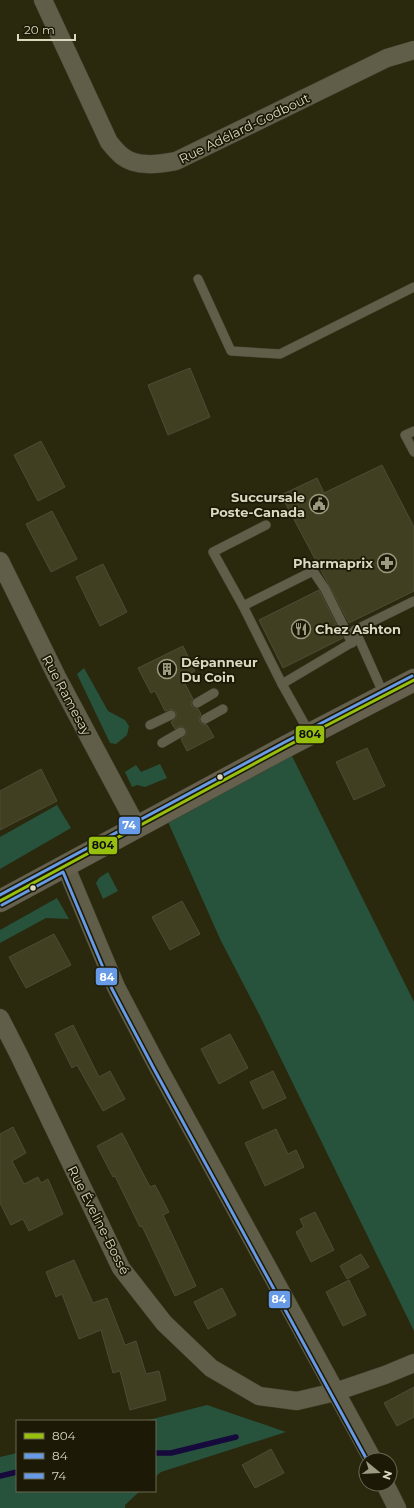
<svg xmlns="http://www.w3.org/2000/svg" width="414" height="1508" font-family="Montserrat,sans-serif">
  <rect width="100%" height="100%" fill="#2a280d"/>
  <g fill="#27533d">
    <path d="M84,668L108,711L125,720L129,726L127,735L116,744L110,743L77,674Z"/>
    <path d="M287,746L414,1002V1331L259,1014L221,941L164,813Z"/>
    <path d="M160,764L167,778L145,787L137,785L132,787L125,772L136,765L141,772Z"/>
    <path d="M57,805L71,828L0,869V837Z"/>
    <path d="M108,872L118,891L103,899L96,883L99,878Z"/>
    <path d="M57,898L69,919L46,918L0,943V930Z"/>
    <path d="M207,1405L286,1432L161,1472L155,1477V1421H145Z"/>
    <path d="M17,1453V1491H140L125,1505V1508H0V1457Z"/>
  </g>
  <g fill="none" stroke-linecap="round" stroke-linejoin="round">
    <g stroke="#16093c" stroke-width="5.5">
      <path d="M155,1453H171L236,1437"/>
      <path d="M0,1476L17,1472"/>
    </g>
  </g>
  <g fill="#413f21" stroke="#4d4c36">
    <path d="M190,368L210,417L168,435L148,385Z"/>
    <path d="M41,441L65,487L38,501L14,455Z"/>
    <path d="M382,465L414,527V591L349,623L281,495L317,478L324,493Z"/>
    <path d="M52,511L77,559L51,572L26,524Z"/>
    <path d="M103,564L127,612L100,626L76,577Z"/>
    <path d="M319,590L343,638L283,668L259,620Z"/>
    <path d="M183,646L195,671L182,678L193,699L191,703L192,706L194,708L198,709L201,714L199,719L200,722L202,724L207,725L214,737L187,751L181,739L186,735V729L181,726L175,729L171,722L176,718V712L172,709L165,711L155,691L151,693L138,668Z"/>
    <path d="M367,748L385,786L354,800L336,762Z"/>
    <path d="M41,769L57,801L0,830V791Z"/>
    <path d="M182,901L200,934L170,950L152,917Z"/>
    <path d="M54,934L71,965L26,988L9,957Z"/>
    <path d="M73,1025L99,1077L110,1071L125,1099L103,1111L77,1065L72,1068L55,1034Z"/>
    <path d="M230,1034L248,1068L219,1084L201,1049Z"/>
    <path d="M273,1071L286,1098L263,1109L250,1082Z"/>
    <path d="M13,1127L26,1153L12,1161L24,1184L38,1177L41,1183L48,1179L63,1214L29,1231L23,1219L11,1225L0,1203V1134Z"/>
    <path d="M276,1129L288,1154L296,1150L304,1167L265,1186L245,1143Z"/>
    <path d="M122,1133L150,1187L155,1185L169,1212L163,1215L196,1286L175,1296L142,1226L140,1227L115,1176L113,1177L97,1146Z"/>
    <path d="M315,1212L334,1250L311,1262L296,1232L304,1227L300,1219Z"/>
    <path d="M361,1254L369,1267L347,1279L340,1266Z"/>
    <path d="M74,1260L93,1303L107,1298L125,1345L136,1341L146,1374L159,1371L166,1400L130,1410L120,1371L113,1373L101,1330L79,1339L62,1294L56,1297L46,1272Z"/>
    <path d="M349,1280L366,1315L343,1326L326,1292Z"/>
    <path d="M222,1288L236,1315L208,1329L194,1302Z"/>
    <path d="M414,1387V1417L397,1426L384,1403Z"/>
    <path d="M271,1449L284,1473L255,1488L242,1465Z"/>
  </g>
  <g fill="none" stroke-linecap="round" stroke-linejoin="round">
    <g stroke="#44422f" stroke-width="10">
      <g id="service">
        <path d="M198,279L231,351L280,354L414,287"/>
        <path d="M414,431L405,435L414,452"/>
        <path d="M266,525L213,552L243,606L313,571L325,589L352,643"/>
        <path d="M243,606L282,684L310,734"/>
        <path d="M282,684L356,640"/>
        <path d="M384,695L355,630L414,601"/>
        <path d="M197,703L214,693"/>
        <path d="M205,719L223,709"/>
        <path d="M150,725L171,715"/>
        <path d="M162,743L181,732"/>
      </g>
    </g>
    <g stroke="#44422f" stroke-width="19">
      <g id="minor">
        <path d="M43,0L109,142C113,147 117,152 122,156C137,168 159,164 176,161L387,58L414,50"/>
        <path d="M0,561L57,677L137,827"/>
        <path d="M65,865L116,987L158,1067L373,1460"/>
        <path d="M0,1018L19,1055L121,1268L164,1323L211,1368L259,1396L297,1401L335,1392L385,1375L414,1363"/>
        <path d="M385,1484L397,1508"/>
      </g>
    </g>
    <g stroke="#44422f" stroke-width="23">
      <path id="secondary" d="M0,901L287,746L414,680"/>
    </g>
    <use href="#service" stroke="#605e49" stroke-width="9"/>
    <use href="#minor" stroke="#605e49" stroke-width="18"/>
    <use href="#secondary" stroke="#66614e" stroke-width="22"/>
    <g stroke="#1c1a06" stroke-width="6">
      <path id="bus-1" d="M0,901L287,746L414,680"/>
    </g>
    <g stroke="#1c1a06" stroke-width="6">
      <path id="bus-2" d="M2,905L63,872L112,989L154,1069L367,1460"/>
    </g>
    <g stroke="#1c1a06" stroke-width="6">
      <path id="bus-3" d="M0,895L285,742L412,676"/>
    </g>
    <use href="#bus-1" stroke="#97bf0d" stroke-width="3"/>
    <use href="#bus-2" stroke="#679ae7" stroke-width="3"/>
    <use href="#bus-3" stroke="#679ae7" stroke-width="3"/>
  </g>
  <defs>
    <g id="civic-ring" transform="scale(1)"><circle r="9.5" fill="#1c1a06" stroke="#9c9a81" stroke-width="1.5"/><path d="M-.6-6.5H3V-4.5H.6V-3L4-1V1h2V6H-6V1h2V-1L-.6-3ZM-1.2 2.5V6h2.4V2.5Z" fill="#9c9a81"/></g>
    <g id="pharmacy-ring" transform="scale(1)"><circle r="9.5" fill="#1c1a06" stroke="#9c9a81" stroke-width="1.5"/><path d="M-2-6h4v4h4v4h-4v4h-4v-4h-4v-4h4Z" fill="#9c9a81"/></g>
    <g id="restaurant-ring" transform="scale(1)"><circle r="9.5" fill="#1c1a06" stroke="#9c9a81" stroke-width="1.5"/><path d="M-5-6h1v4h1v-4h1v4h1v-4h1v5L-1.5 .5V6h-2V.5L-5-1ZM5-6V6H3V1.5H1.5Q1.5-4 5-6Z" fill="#9c9a81"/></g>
    <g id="building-ring" transform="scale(1)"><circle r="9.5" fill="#1c1a06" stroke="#9c9a81" stroke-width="1.5"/><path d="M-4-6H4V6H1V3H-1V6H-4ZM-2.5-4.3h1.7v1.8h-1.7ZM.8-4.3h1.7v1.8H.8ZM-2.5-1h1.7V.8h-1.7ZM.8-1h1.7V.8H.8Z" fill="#9c9a81"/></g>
  </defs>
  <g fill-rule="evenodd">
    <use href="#civic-ring" x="319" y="504"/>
    <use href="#pharmacy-ring" x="387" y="563"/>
    <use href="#restaurant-ring" x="301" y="629"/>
    <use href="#building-ring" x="167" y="669"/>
  </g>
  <g fill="#dad8bf" stroke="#1c1a06" stroke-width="1.5">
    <circle cx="220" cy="777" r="3.5"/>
    <circle cx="33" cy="888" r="3.5"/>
  </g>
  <g text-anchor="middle" stroke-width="3.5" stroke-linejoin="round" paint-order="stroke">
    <g font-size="13" fill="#dad8bf" stroke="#1c1a06">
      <text transform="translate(244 128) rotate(-26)" y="5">Rue Adélard-Godbout</text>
      <text transform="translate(67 695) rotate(62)" y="5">Rue Ramesay</text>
      <text transform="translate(99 1220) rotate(63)" y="5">Rue Éveline-Bossé</text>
    </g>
    <g font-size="13" font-weight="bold" fill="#dad8bf" stroke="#1c1a06" text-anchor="end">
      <text x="305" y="502">Succursale<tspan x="305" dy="15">Poste-Canada</tspan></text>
      <text x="373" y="568">Pharmaprix</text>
      <text x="315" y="634" text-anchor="start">Chez Ashton</text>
      <text x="181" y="667" text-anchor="start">Dépanneur<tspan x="181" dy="15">Du Coin</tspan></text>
    </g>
  </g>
  <g stroke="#1c1a06" stroke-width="1.5">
    <rect x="295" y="725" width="30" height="19" rx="4" fill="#97bf0d"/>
    <rect x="118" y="816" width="23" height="19" rx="4" fill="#679ae7"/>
    <rect x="88" y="836" width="30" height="19" rx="4" fill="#97bf0d"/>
    <rect x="95" y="967" width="23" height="19" rx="4" fill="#679ae7"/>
    <rect x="268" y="1290" width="23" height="19" rx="4" fill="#679ae7"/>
  </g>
  <g font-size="11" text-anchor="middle" font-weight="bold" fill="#fff">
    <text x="129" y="829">74</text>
    <text x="107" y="981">84</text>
    <text x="279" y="1303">84</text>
  </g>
  <g font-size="11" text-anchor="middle" font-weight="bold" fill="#111">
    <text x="310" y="738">804</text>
    <text x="103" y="849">804</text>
  </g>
  <rect x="16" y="1420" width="140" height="72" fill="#1c1a06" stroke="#686650"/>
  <rect x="24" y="1433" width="20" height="6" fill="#97bf0d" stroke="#686650"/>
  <text x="52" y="1440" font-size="12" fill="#dad8bf">804</text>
  <rect x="24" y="1453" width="20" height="6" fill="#679ae7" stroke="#686650"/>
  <text x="52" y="1460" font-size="12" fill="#dad8bf">84</text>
  <rect x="24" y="1473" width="20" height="6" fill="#679ae7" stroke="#686650"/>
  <text x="52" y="1480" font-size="12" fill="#dad8bf">74</text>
  <g transform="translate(378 1472) rotate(108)"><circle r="19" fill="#1c1a06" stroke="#686650"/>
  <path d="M0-3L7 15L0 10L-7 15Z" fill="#9c9a81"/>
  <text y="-6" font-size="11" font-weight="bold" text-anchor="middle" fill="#dad8bf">N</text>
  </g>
  <path d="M18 34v6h57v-6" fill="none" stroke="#dad8bf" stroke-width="2"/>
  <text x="24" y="34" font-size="12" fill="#dad8bf" stroke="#1c1a06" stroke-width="3" paint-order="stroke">20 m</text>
</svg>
